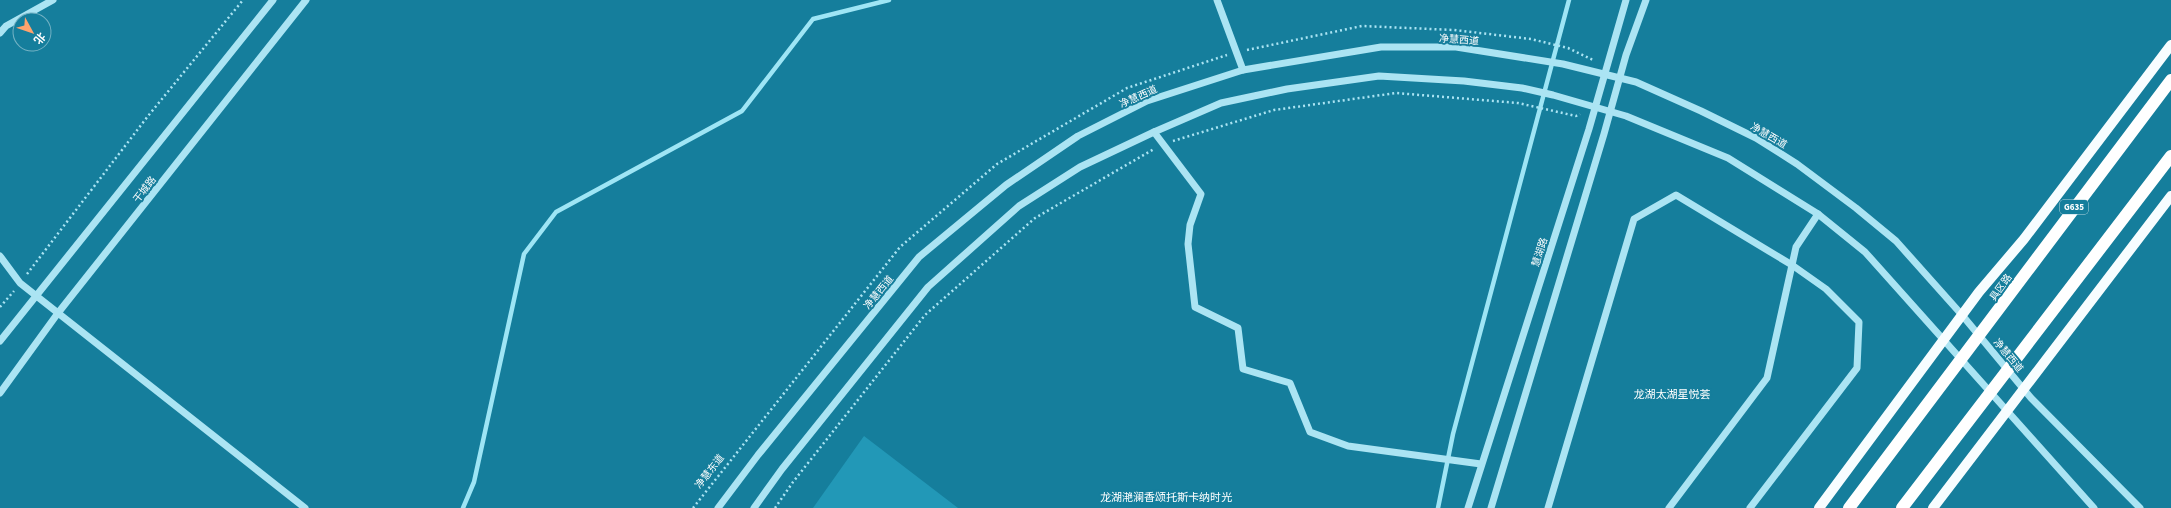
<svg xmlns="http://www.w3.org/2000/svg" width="2171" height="508" font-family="'Source Sans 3','Noto Sans SC',sans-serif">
  <rect width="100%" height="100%" fill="#157e9c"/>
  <path fill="#2298b7" d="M864,436L958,508H813Z"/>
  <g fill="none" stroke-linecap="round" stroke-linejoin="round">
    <g stroke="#9ee5f5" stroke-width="4.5">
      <path d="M463,508L474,482L524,254L556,212L742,111L813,19L889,0"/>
      <path d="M1438,508L1453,434L1569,0"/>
    </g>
    <g stroke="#abe4f3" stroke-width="2.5" stroke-dasharray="2 3" stroke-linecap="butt">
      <path d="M1247,50L1362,26L1454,30L1531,39L1568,48L1593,60"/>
      <path d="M1173,141L1274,110L1396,93L1518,103L1576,116L1580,114"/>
      <path d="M27,274L148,116L243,0"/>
      <path d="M0,307L14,291"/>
      <path d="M693,508L900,247L997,164L1127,88L1227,55"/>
      <path d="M775,508L793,482L925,315L1035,218L1154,149"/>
    </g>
    <g stroke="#abe4f3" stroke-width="7">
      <path d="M1217,0L1243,70"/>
      <path d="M0,33L6,26L53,0"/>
      <path d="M1154,132L1201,194L1190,225L1188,244L1195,307L1238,328L1243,369L1290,383L1310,432L1348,446L1481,464"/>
      <path d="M0,256L20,283L305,508"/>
      <path d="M0,341L273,0"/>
      <path d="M0,393L58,313L306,0"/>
      <path d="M718,508L758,455L919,257L1006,185L1078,136L1147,101L1243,70L1381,47H1456L1563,64L1636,82L1701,111L1756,138L1797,164L1856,208L1896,241L1962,315L2031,398L2140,508"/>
      <path d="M754,508L782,469L928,287L1019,206L1080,167L1154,132L1221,103L1287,89L1379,76L1464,81L1522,88L1553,95L1626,116L1728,158L1818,214L1865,252L2094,508"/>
      <path d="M1468,508L1589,129L1626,0"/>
      <path d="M1491,508L1604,134L1626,55L1646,0"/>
      <path d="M1548,508L1634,219L1676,195L1792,265L1826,289L1859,322L1857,368L1750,508"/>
      <path d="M1669,508L1767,378L1796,247L1818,214"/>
    </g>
    <g stroke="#f7fdff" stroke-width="10">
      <path d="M1819,508L1979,292L2024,239L2171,45"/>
      <path d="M1933,508L2171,196"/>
    </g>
    <g stroke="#fff" stroke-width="12">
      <path d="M1849,508L2171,80"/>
      <path d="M1902,508L2171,156"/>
    </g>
  </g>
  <g text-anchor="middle" stroke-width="4" stroke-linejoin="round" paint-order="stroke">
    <rect fill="#157e9c" stroke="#b9d8e1" stroke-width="1" x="2060" y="200" width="28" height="14" rx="3"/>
    <g font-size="9" font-weight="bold" fill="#fff">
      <text x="2074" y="210">G635</text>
    </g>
    <g font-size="10" fill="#fff" stroke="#157e9c">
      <text transform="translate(1459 39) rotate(4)" y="4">净慧西道</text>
      <text transform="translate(1138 96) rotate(-24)" y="4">净慧西道</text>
      <text transform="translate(1769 135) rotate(30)" y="4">净慧西道</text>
      <text transform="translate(144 189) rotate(-52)" y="4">干城路</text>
      <text transform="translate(1539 252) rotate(-72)" y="4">慧湖路</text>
      <text transform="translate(2000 287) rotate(-54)" y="4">具区路</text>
      <text transform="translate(878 292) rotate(-51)" y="4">净慧西道</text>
      <text transform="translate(2009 355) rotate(50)" y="4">净慧西道</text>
      <text transform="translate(709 471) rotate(-52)" y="4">净慧东道</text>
    </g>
    <g font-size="11" fill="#fff" stroke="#157e9c">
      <text x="1672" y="398">龙湖太湖星悦荟</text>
      <text x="1166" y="501">龙湖滟澜香颂托斯卡纳时光</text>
    </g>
  </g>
  <g transform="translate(32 32) rotate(130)"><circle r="19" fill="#157e9c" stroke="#73b2c4"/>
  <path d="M0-3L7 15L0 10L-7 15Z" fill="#ffa36d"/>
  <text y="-6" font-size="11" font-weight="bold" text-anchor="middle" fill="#ffffff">北</text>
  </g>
</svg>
